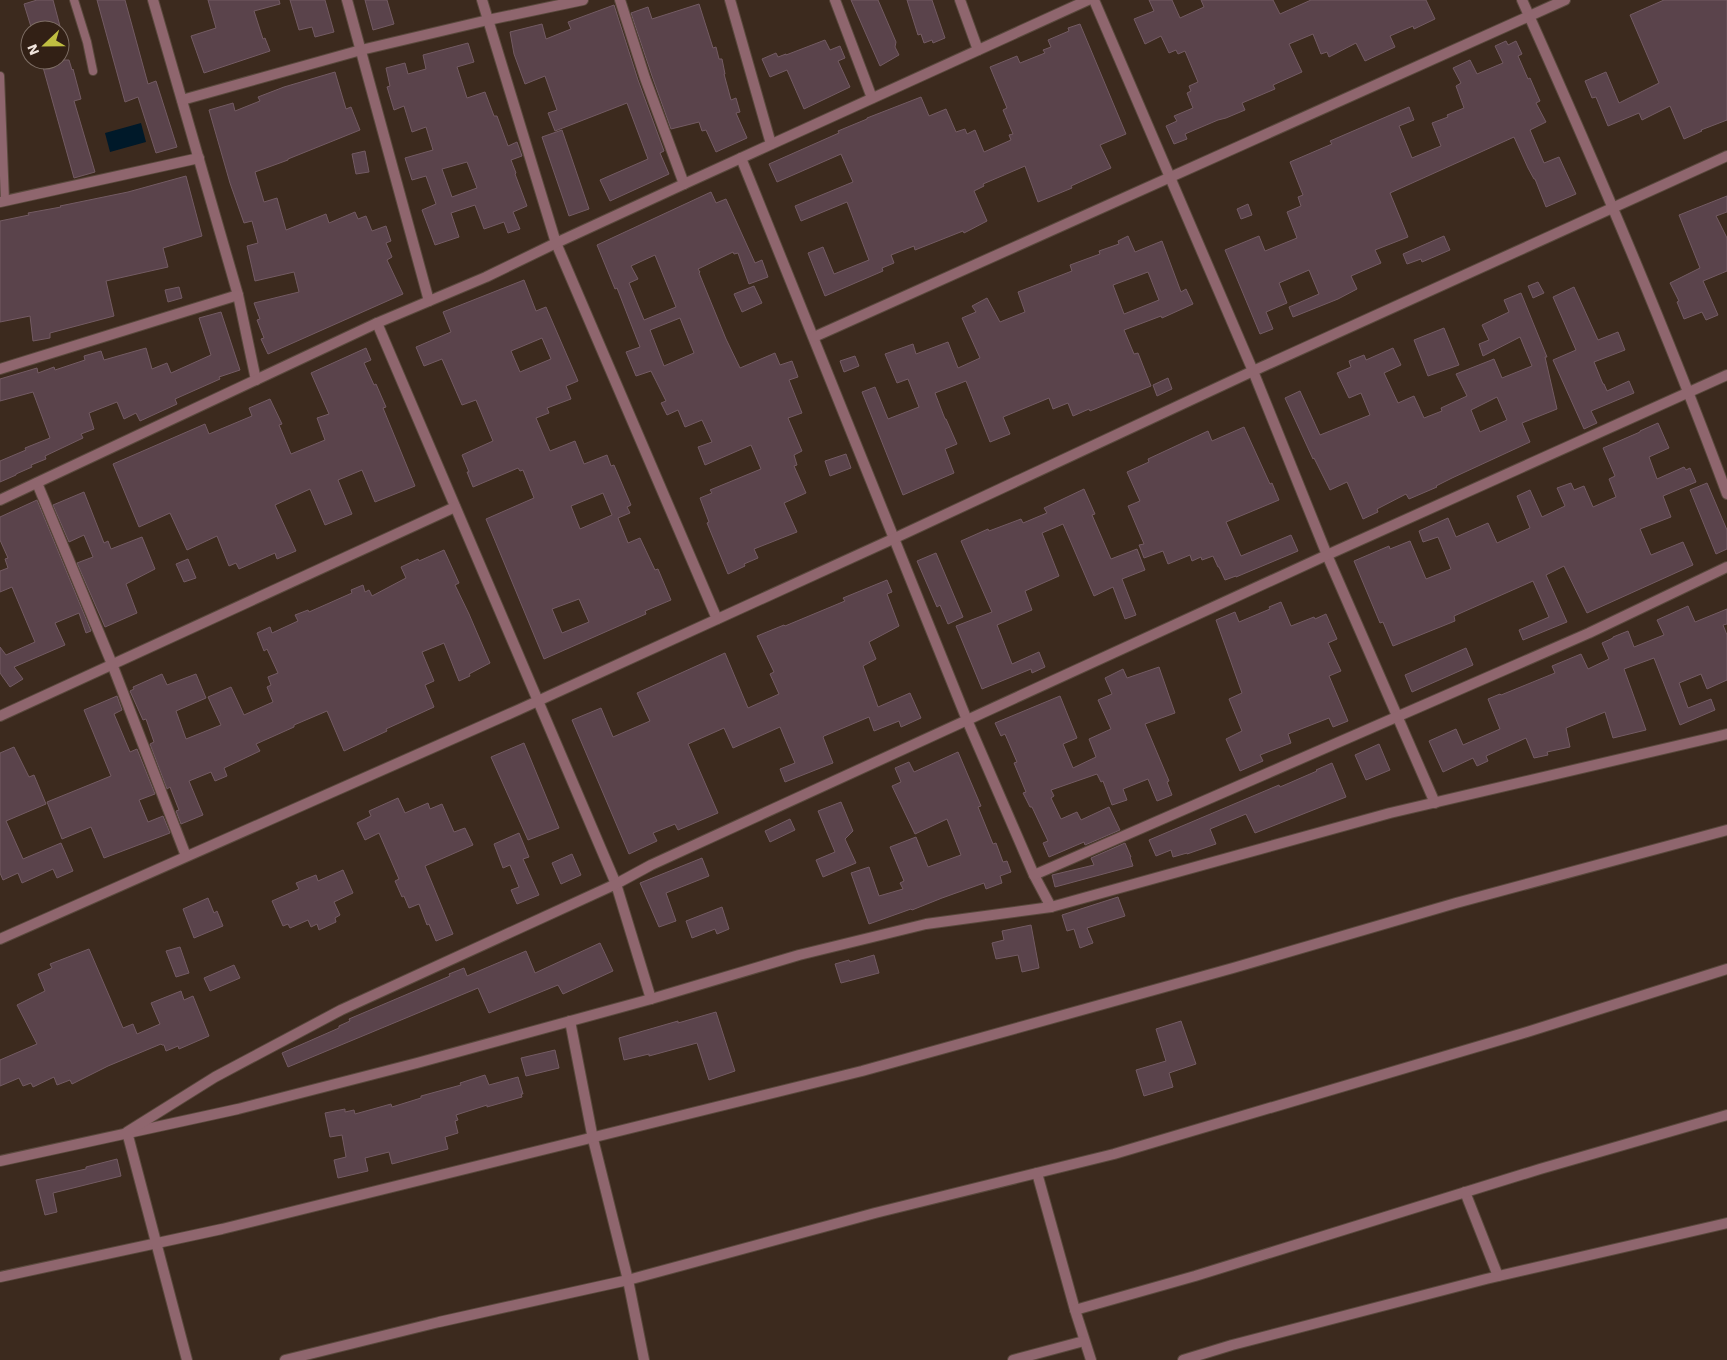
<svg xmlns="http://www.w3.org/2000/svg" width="1727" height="1360" font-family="'Work Sans',sans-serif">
  <rect width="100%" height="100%" fill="#3c2a1e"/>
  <path fill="#001929" d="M141,123L146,142L110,152L105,133Z"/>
  <g fill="#5a434b" stroke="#735b63" fill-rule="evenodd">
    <path d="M37,0H53L61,30H32L24,4Z"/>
    <path d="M97,0H125L148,84L156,81L177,147L156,153L138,97L125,102Z"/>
    <path d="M208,0H279L280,4L254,11L263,39L265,38L270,51L204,73L191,36L216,28Z"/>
    <path d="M290,0H325L334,32L315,37L312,27L299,30Z"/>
    <path d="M365,0H387L394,24L373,30Z"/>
    <path d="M851,0H878L896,42L895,47L899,55L880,66Z"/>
    <path d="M907,0H932L945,38L933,43L932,40L924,43L921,34L918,35Z"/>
    <path d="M1149,0H1172L1180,18L1204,7L1201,0H1273L1280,14L1311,0H1426L1435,19L1414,29L1413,26L1390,36L1395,47L1365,61L1356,43L1329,57L1327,52L1321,54L1313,34L1289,44L1302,72L1273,85L1275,89L1242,103L1245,110L1226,118L1218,120L1185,134L1187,139L1174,144L1166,126L1177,121L1174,116L1193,108L1187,93L1191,91L1189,86L1198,82L1185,51L1178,54L1176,50L1169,53L1161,36L1145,44L1134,19L1154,11Z"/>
    <path d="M1664,0H1727V120L1701,130L1702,131L1684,139L1670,106L1642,120L1639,113L1608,126L1596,97L1592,98L1585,81L1606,72L1619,103L1659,83L1630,15Z"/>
    <path d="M699,4L713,48L716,47L719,59H722L725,74H724L731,100L736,98L740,112L736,113L747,138L716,152L706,130L702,131L699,122L671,129L652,76L631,13L648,7L652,19Z"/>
    <path d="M614,5L638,80L664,151L660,153L669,174L610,201L600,180L648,159L627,103L555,131L548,113L557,110L545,76L525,84L514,54L510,32L542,24L546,39L571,29L568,22Z"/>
    <path d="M1080,24L1126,134L1100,145L1111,168L1071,186L1072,188L1038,202L1025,166L983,184L984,186L974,191L987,221L964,233L963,231L915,250L914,246L891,255L894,263L882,268L883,271L825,296L808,253L823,247L834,274L869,260L847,202L801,221L795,206L853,182L841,154L777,182L769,164L839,133L838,131L867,119V118L921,97L929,116L946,109L956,132L965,129L967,134L975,130L984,152L1011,140L1009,135L1013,134L1003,110L1007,108L990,67L1017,56L1020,63L1045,53L1043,50L1051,47L1048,40L1069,31L1068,28Z"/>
    <path d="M825,40L830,50L840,46L845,58L838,61L850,87L804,109L787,70L770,77L762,59L776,53L778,57L786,54V55Z"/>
    <path d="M1506,41L1508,45L1516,41L1522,54L1518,56L1528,79L1530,78L1540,101L1536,103L1546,122L1530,130L1544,163L1559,157L1576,194L1546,207L1535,179H1534L1528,168L1514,137L1390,193L1408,237L1375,250L1381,263L1351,276L1357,289L1338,299L1293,317L1289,307L1319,294L1309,270L1279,283L1287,303L1266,312L1273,329L1260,334L1225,250L1259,236L1265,251L1297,238L1287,212L1301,206L1298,197L1303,195L1290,162L1332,144L1330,141L1409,107L1414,120L1399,126L1412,158L1441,146L1432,123L1448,117L1447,115L1464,108L1456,86L1461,83L1453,68L1470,60L1477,74L1503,63L1495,46Z"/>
    <path d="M468,43L474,62L457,67L467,98L485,92L494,116H497L508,146L517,142L522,156L511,160L516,173L515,174L527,206L513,212L520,229L508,233L504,222L484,229L475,205L451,213L459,237L435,245L422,210L436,204L426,176L412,180L405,158L433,150L426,127L412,132L404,106L394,110L387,87L390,86L386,68L405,63L408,74L426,69L423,55ZM467,162L477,188L452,197L442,169Z"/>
    <path d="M41,60H69L72,70L73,69L81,99L74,101L95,172L74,178Z"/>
    <path d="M335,72L346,109L351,107L360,130L288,159V160L255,172L264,202L277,198L286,230L326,214L329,223L355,212L358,219L366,216L372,231L386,226L391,241L386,243L392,257L387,260L403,294L268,354L261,339L264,338L257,320L260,319L254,303L299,292L294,272L255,281L247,246L258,243L252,221L244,223L230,183L209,110L233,103L235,111L260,101L258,97L284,87Z"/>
    <path d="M562,130L589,209L569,216L542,137Z"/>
    <path d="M365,151L369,172L356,174L352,154Z"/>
    <path d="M186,176L202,236L163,248L168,267L106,281L114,316L50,333V338L33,341L30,316L0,322V221L29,215L28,213L61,207L60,206L128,192Z"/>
    <path d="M711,192L716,203L726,199L755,263L762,260L768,277L749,284L738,253L734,254L733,252L698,269L700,272L699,273L726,339L740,368L775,353L780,365L792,361L798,377L789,380L802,413L788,418L802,451L794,455L797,465L794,466L806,493L784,503L797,532L754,549L758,558L744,564L745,566L728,574L707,523L709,522L700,498L712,493L710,490L761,469L751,445L705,465L698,447L712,442L702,420L685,427L678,410L667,415L661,403L666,401L651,371L636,376L626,352L640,347L617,288L615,289L597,245ZM655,255L676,307L644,320L629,283L638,279L631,266ZM680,318L694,353L664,366L650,330Z"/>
    <path d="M1727,196V212L1716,216L1727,238V271L1703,281L1718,315L1706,320L1702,312L1684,319L1677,302L1679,301L1670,283L1700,268L1679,215Z"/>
    <path d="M1248,204L1252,215L1241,219L1237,209Z"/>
    <path d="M1128,236L1135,252L1162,241L1181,292L1186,289L1193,304L1162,318L1161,316L1124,330L1134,354L1138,353L1151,386L1090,411L1089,409L1073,416L1068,403L1053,409L1049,398L1003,417L1010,434L990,442L966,381L935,393L945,419H946L957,444L945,449L954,473L903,495L862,392L875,387L888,419L919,407L908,379L897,383L885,354L913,344L916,354L948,342L958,368L980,358L962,318L976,312L972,306L987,298L1000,322L1025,312L1018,292L1072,271L1070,265L1100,254L1099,251L1119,244L1118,241ZM1148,272L1159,300L1124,314L1113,285Z"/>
    <path d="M1444,236L1450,250L1422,262L1421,259L1407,264L1403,254Z"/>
    <path d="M524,280L536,311L546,307L578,381L566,386L571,399L547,408L549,413L536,418L550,451L575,441L584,464L607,455L611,466L614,465L631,505L627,507L630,513L618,518L628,543L640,538L655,570L658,569L671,600L645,611L646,614L544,659L486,519L534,498L523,470L520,471L518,468L473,487L467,472H469L462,455L493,441L488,429L476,400L462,405L442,359L424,366L416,347L451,332L443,312ZM542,338L551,359L520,372L511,351ZM603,493L612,515L580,529L571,506ZM579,599L589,622L562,633L552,609Z"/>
    <path d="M1538,282L1544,293L1533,298L1528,286Z"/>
    <path d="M754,286L762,303L742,312L734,294Z"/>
    <path d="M179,287L182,298L168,302L165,290Z"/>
    <path d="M1574,287L1598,340L1618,332L1625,350L1594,362L1603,384H1604L1607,391L1629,381L1634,393L1591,411L1597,423L1584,429L1553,360L1576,350L1553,297Z"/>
    <path d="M1521,293L1547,357H1545L1557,409L1522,423L1530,442L1452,478L1436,486L1437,487L1409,499L1406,494L1377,509L1378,512L1363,519L1347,482L1330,490L1314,458L1313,459L1285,398L1300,391L1320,435L1370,415L1361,393L1349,398L1337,373L1351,367L1349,361L1364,355L1366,360L1393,348L1401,365L1384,373L1398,403L1414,396L1424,418L1442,411L1441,408L1467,396L1456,374L1494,359L1502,378L1532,366L1520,337L1483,356L1479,344L1489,340L1482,325L1509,312L1504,300ZM1497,397L1507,420L1480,432L1471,410Z"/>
    <path d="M221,312L240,370L219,377L220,379L175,399L177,404L140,421L136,413L124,419L117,402L89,413L94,429L81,434L83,438L45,456L46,459L31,465L32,467L16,474V475L0,482V461L26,450L25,448L50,438L33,392L0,401V379L37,368L38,373L54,367L55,370L85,360L84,356L101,351L104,360L146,348L152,369L167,363L171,373L211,355L199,318Z"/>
    <path d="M1444,328L1459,365L1428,376L1414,340Z"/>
    <path d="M366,348L371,360L364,363L374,385L376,384L386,407L383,408L415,486L375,502L362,470L338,480L352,514L325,525L310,489L275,505L296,551L277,559L275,553L239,569L236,563L229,566L217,536L187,550L170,513L139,527L113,464L205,424L209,434L252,416L249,408L270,399L282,424L279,425L291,454L325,440L317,418L329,414L311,373Z"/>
    <path d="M855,356L859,366L844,372L840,361Z"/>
    <path d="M1168,378L1172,389L1157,396L1153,385Z"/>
    <path d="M1658,423L1669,448L1649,457L1657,479L1684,467L1686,470L1690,468L1696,482L1663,496L1671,517L1640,529L1651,555L1683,542L1693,565L1587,613L1564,566L1546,575L1567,622L1523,640L1519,630L1549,617L1533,581L1454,616L1455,621L1393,646L1383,622L1380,623L1354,561L1389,546L1390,549L1410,541L1426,579L1451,569L1438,537L1423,542L1419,531L1448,518L1456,537L1488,523L1497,543L1530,528L1517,496L1530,490L1542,517L1565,506L1557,488L1571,483L1574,490L1584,486L1593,507L1616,497L1609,479L1615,476L1603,448L1640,432V431Z"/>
    <path d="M1244,427L1270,484L1272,483L1279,500L1226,522L1241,556L1291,535L1298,551L1236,577V576L1225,580L1219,567H1218L1213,556L1202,560L1201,557L1192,561L1190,555L1168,564L1163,551L1144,558L1139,545L1144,544L1128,506L1140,501L1127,472L1149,462L1148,459L1208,431L1212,441Z"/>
    <path d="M846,454L851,468L830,476L825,461Z"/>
    <path d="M1707,483L1727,530V549L1716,554L1690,490Z"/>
    <path d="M1084,489L1095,514L1092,515L1111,559L1137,549L1145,570L1122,579L1136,615L1125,619L1113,587L1094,596L1063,524L1042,533L1059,576L1025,591L1032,610L997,625L1012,664L1039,652L1045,667L1032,673L1031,669L982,689L956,626L992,612L961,541L988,529L989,531L1021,519L1023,523L1047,513L1044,508Z"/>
    <path d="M84,492L104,543L108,541L111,549L142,537L155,569L126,584L137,613L105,627L77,563L93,557L84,535L69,542L53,505Z"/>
    <path d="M37,500L91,631L86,633L79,613L55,623L65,645L14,667L23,679L10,687L0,673V647L6,655L35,642L12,587L0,592V571L8,568L5,559L8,558L0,540V517Z"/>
    <path d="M444,550L459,583L455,585L469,614L490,663L469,674L470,676L459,681L444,643L422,652L434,681L425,685L434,707L386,729L387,731L344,751L327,711L294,725V727L256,744L260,751L224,768L227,776L215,781L211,772L189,781L203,815L181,824L176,811L179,810L170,787L167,789L150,744L154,742L146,719L143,720L130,691L134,689L133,687L162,674L167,685L196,674L206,698L176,711L186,739L221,725L208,697L231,687L244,715L273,702L267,687L271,685L268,677L278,673L267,649L264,651L257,633L270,627L272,633L298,621L295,615L308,610L309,612L352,593L351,590L363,585L365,592L369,590L372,596L406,578L401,567L418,559L419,561Z"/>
    <path d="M936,553L963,617L948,624L940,605L937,607L917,561Z"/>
    <path d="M188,559L196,578L184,582L176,564Z"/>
    <path d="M887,580L892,592L887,594L899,626L869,642L876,659L863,666L878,707L910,693L921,718L901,727L899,721L874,731L869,717L824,736L823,737L833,763L785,782L780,769L795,763L780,727L733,748L724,728L688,744L718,813L678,830L675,824L653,833L657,841L629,854L572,720L601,708L613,737L650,721L637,693L725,653L748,708L779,694L770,674L774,672L757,636L784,625L785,626L845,601L843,598Z"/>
    <path d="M1281,602L1291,626L1314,617L1315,619L1326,614L1337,639L1328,643L1341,671L1329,676L1348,721L1333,727L1329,718L1288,734L1291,743L1260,755L1263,761L1240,771L1226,739L1242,731L1229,699L1242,693L1216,620L1235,612L1239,622L1270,609L1269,607Z"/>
    <path d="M1688,606L1695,622L1727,609V624L1723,625L1727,635V680L1707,689L1701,674L1679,683L1688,708L1711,699L1715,710L1680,725L1654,658L1624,669L1646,730L1613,738L1605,712L1566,728L1570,747L1547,752L1548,755L1534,758L1526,738L1486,756L1488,761L1477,766L1473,758L1443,772L1429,741L1456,729L1463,745L1500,729L1488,699L1500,694L1501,695L1555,673L1552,666L1581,654L1588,669L1609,659L1602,643L1613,638V637L1628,631L1634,647L1664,635L1657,620Z"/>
    <path d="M1466,648L1473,665L1412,692L1405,675Z"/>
    <path d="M1159,667L1175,713L1145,724L1169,781L1167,782L1172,795L1157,801L1148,779L1123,789L1127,800L1112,805L1103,781L1101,782L1097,774L1051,790L1054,796L1051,798L1061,819L1077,812L1081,820L1109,807L1120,830L1085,845L1084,842L1049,857L1043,843L1048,841L1032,807H1030L1023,793L1026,792L1014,763L1017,762L1005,734L1001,736L995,723L1060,696L1077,738L1063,744L1073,768L1096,757L1089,739L1111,729L1098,700L1112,694L1105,678L1123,669L1127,678Z"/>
    <path d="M117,696L122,710L114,714L130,752L137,749L155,794L139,800L148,822L163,816L170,833L104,858L91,827L62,839L47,802L111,776L84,710Z"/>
    <path d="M524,743L559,828L528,840L491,757Z"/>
    <path d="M1379,744L1390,770L1366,780L1355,755Z"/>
    <path d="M14,747L29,777L34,775L46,804L6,821L23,859L61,843L73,871L57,878L53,869L22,883L18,873L3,880L0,873V753Z"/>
    <path d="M958,752L981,806L978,807L993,844L996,843L1003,862L1007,861L1011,872L1000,876L1002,883L986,889L984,883L942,898L912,910L911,909L869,924L851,873L869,867L879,896L903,889L900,883L904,881L890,847L916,837L928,867L961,855L947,819L915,834L892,786L901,782L895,768L909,762L914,772Z"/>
    <path d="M1332,763L1346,797L1255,833L1246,814L1210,829L1216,844L1187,854V853L1173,857L1171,850L1156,856L1149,840L1279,785L1280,787L1317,771L1316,770Z"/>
    <path d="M398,798L405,813L428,803L430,809L442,804L454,832L465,828L473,845L425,866L453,934L436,941L429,924L427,925L419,904L409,908L404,896L402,897L395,881L399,879L379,833L365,840L357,823L371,816L369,811Z"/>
    <path d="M841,802L853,831L845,839L856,863L823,877L816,860L835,852L818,811Z"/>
    <path d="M790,819L795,830L770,842L765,831Z"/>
    <path d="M519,833L529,857L523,859L539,895L517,904L511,890L519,887L510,865L503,868L494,844Z"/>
    <path d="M1125,843L1131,857H1130L1133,866L1055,887L1052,875L1094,865L1091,858Z"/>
    <path d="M572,854L581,875L561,884L552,863Z"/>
    <path d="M702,858L709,876L666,893L676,921L659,927L640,883Z"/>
    <path d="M343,870L353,893L334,902L340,915L335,918L336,922L319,930L317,924L311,927L308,920L290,928L288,924L283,926L272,901L299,889L296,883L316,875L318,881Z"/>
    <path d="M1118,897L1125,916L1087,928L1093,943L1080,948L1074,929L1067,931L1062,915Z"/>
    <path d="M208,898L214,913L217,911L223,926L194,938L183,909Z"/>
    <path d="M722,907L729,929L717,934L715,929L692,938L686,921Z"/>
    <path d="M1031,925L1039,968L1022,972L1018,955L996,959L992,943L1004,940L1002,931Z"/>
    <path d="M600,943L613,971L563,994L558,985L489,1013L478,988L288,1067L282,1053L339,1028V1026L350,1021L349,1019L450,976L449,974L464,968L467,976L526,951L535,973Z"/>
    <path d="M180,947L189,973L176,977L166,951Z"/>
    <path d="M89,949L123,1028L133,1024L137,1034L160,1024L151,1003L181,991L184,1000L193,996L209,1036L179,1049L178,1046L166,1051L164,1045H162L161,1044L108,1066L72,1084L70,1080L57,1085L54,1077L33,1087L31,1083L23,1086L19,1078L0,1086V1060L37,1044L17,1005L45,991L38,974L52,968L50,964Z"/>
    <path d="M874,955L879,973L841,983L835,964L849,960L850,962Z"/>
    <path d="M234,965L240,978L210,991L204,978Z"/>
    <path d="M716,1012L735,1071L709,1080L697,1043L649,1056V1054L624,1060L619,1038L678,1021V1023Z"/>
    <path d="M1181,1021L1196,1064L1169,1073L1173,1087L1144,1096L1136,1070L1166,1061L1156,1029Z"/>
    <path d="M555,1050L559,1068L526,1076L521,1058Z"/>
    <path d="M485,1075L489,1085L518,1077L523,1094H521L522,1097L487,1107V1105L456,1115L458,1120L455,1121L458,1133L445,1137L448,1149L392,1164L389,1152L365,1158L368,1171L338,1178L334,1160L346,1157L342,1135L330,1137L325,1113L345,1109V1112L354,1110L355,1114L391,1104L392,1107L421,1098V1096L461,1085L460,1083Z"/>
    <path d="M117,1159L121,1176L53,1193L57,1212L45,1215L36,1180L86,1169V1167Z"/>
  </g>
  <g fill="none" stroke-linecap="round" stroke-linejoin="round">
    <g stroke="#59483c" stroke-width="10">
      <g id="lane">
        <path d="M74,0L87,42L93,71"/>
        <path d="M0,76L5,201"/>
      </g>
    </g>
    <g stroke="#59483c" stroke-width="12">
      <g id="street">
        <path d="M153,0L238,295L256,380"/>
        <path d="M347,0L429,301"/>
        <path d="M482,0L556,243L717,619"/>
        <path d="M620,0L645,78L684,184"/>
        <path d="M730,0L771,144"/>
        <path d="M835,0L872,98"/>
        <path d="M960,0L978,50"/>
        <path d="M1094,0L1253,371L1327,555L1435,803"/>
        <path d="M1522,0C1595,163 1665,326 1727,494"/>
        <path d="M182,100L361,50L488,20L583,0"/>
        <path d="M741,158L967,720L1034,875L1051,907"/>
        <path d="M0,202L199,158"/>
        <path d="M377,323L616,884L651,999"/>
        <path d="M814,337L1565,0"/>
        <path d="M0,369L238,295"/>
        <path d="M37,483L112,664L186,856"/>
        <path d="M0,500L377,323L486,277L556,243L684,184L1088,0"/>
        <path d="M0,716L455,507"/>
        <path d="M1034,875L1589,633L1727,567"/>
        <path d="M0,939L518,710L895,538L1253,371L1727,156"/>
        <path d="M570,1021L593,1139L628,1280L644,1360"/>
        <path d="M0,1161L238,1109L417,1063L651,999L799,955L926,924L1051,907L1390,813L1727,734"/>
        <path d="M1037,1173L1075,1310L1091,1360"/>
        <path d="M1465,1192L1498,1276"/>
        <path d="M0,1277L222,1229L862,1071L1233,968L1456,903L1727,830"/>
        <path d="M1075,1310L1195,1276L1540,1169L1727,1115"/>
        <path d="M187,1360L127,1132L215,1077L341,1010L616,884L651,865L1327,555L1727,375"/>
        <path d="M285,1360L439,1322L628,1280L875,1213L1114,1154L1527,1032L1727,969"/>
        <path d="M1013,1360L1084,1341"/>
        <path d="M1183,1360L1232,1345L1486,1279L1727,1223"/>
      </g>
    </g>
    <use href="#lane" stroke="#8f666e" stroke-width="8"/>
    <use href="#street" stroke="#8f666e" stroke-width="10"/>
  </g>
  <g transform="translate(45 45) rotate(248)"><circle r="24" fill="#322015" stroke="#7e6e65"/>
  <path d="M0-4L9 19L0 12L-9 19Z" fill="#c0be41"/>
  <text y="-8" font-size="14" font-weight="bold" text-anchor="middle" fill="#f0e4dc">N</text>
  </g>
</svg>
